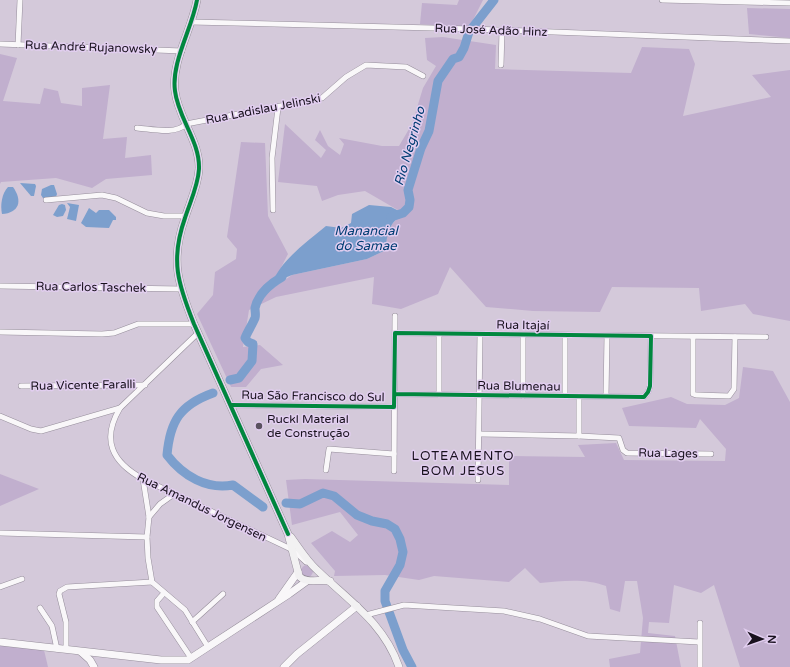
<svg xmlns="http://www.w3.org/2000/svg" width="790" height="667" font-family="'Varela Round',sans-serif">
  <rect width="100%" height="100%" fill="#d4c9da"/>
  <g fill="#c1afce">
    <path d="M459,0H483L469,28L420,24L422,3L457,5Z"/>
    <path d="M747,8L790,9V38L749,34Z"/>
    <path d="M443,37L496,45L495,69L631,73L642,47L689,49L695,64L683,116L771,97L752,75L790,70V321L753,314L745,304L701,311L699,288L612,287L600,312L533,311L486,307L450,267L438,294L401,309L372,304L374,277L276,297L249,310L243,347L260,345L283,365L261,369L246,387H231L197,314L213,295L215,272L236,259L237,249L227,237L241,142L265,143L268,216L288,254L269,291L292,275L367,259L386,250C387,228 389,227 403,213L365,191L338,195L322,201L317,186L278,182L285,124L321,158L326,150L315,140L320,130L328,146L340,155L344,144L339,138L382,146H399L412,124L423,88L436,66L427,60L425,38Z"/>
    <path d="M0,54L17,58L3,101L40,104L44,88L58,91L61,103L82,106V88L110,85L103,139L127,137L125,158L151,155L152,175L106,179L92,188L56,178L1,182L0,184Z"/>
    <path d="M743,367L773,371L790,402V667H740L714,585L701,593L674,585L669,623L649,622L648,633L675,636L681,667H610L609,659L640,653L643,618L637,581H625L620,612L610,609L606,586C585,578 562,581 540,583L525,568L509,582L434,576L419,580L385,575L334,576L335,571L311,543L332,531L350,542L358,535L340,512L292,525L286,480L305,479L509,485V456L585,457L578,445L616,443L624,460L725,461L726,449L700,419L696,428L629,426L622,408L671,397L687,404L725,405L739,398Z"/>
    <path d="M0,474L39,489L0,506Z"/>
    <circle cx="307" cy="571" r="6"/>
    <path d="M0,645L44,650L48,667H0Z"/>
  </g>
  <g fill="#7c9fcd">
    <path d="M20,183L35,184L36,186L34,196H31Z"/>
    <path d="M51,185H54L57,194L56,197L43,198L41,195L42,189Z"/>
    <path d="M8,187H13C23,201 19,213 2,214C0,205 2,193 8,187Z"/>
    <path d="M67,203L79,205L76,221L67,219L70,207Z"/>
    <path d="M62,204L65,205L66,210L63,216L57,217L53,215L59,205Z"/>
    <path d="M369,205L391,207L403,213C389,225 387,231 386,250L367,259L292,275L272,283C283,258 306,243 326,226L341,228L351,223L352,214Z"/>
    <path d="M89,208L96,213L99,210H109L116,217V220H113L109,228L86,227L81,223Z"/>
  </g>
  <g fill="none" stroke-linecap="round" stroke-linejoin="round">
    <g stroke="#7c9fcd" stroke-width="9">
      <path d="M391,217L403,213L409,207L410,200L408,190L421,148L429,131L438,81L453,59L459,57L464,48L469,32L494,0"/>
      <path d="M230,380L239,378L252,361L253,344L248,342L245,338C248,331 252,325 255,318C256,315 255,312 255,308C258,294 270,284 282,277"/>
      <path d="M213,393C180,405 170,421 167,455C183,476 207,490 233,485L263,507"/>
      <path d="M286,503L300,504L323,493L334,496L357,515L372,521L387,524L395,529L400,539L403,552L400,565L385,591V601L403,650L412,667"/>
    </g>
    <g stroke="#968e9b" stroke-width="6">
      <g id="minor">
        <path d="M662,0L790,3"/>
        <path d="M191,22L473,29L790,41"/>
        <path d="M0,44L182,51"/>
        <path d="M18,45L20,0"/>
        <path d="M501,65L502,31"/>
        <path d="M137,128C152,129 175,135 186,124L322,98L346,77L366,65L406,67L423,76"/>
        <path d="M46,200L102,195L116,198L147,213L164,216H186"/>
        <path d="M273,210L272,158L278,108"/>
        <path d="M0,286L181,289"/>
        <path d="M0,332L102,334L114,333L138,324H194"/>
        <path d="M198,333L120,408C101,440 112,462 143,479L293,550L306,562"/>
        <path d="M395,333L766,337"/>
        <path d="M523,335V396"/>
        <path d="M693,337V394L696,395L729,396L734,389L735,337"/>
        <path d="M21,386L145,385"/>
        <path d="M395,394L644,397L648,392L650,386L651,336"/>
        <path d="M439,395V334"/>
        <path d="M565,396V335"/>
        <path d="M579,396V436L619,438L623,450L627,453L711,454"/>
        <path d="M606,396L607,336"/>
        <path d="M231,405L394,407"/>
        <path d="M0,416L31,429L41,431L120,408"/>
        <path d="M480,434L579,436"/>
        <path d="M326,470L329,449L394,454"/>
        <path d="M394,471L395,316"/>
        <path d="M143,479L149,517L147,537L148,558L152,582L185,610L208,647"/>
        <path d="M478,480L480,334"/>
        <path d="M149,517L160,504L174,494"/>
        <path d="M0,533L147,537"/>
        <path d="M0,587L22,579"/>
        <path d="M164,593L157,601V607L191,658"/>
        <path d="M40,608L52,626L57,649"/>
        <path d="M366,615L404,605L504,611L540,619L588,636L699,642"/>
        <path d="M192,622L223,594"/>
        <path d="M66,649V622L59,594L60,591L67,587L152,582"/>
        <path d="M700,667V623"/>
      </g>
    </g>
    <g stroke="#968e9b" stroke-width="8">
      <g id="tertiary">
        <path d="M279,599L298,572"/>
        <path d="M0,642L161,660H188L289,594L307,581"/>
        <path d="M81,652L90,660L94,667"/>
        <path d="M284,667L297,654L357,606"/>
      </g>
    </g>
    <g stroke="#968e9b" stroke-width="8">
      <g id="secondary">
        <path d="M197,0C192,29 171,62 175,91C178,118 200,141 199,169C198,186 190,202 185,218C170,260 178,284 194,324L288,534L299,576C305,584 320,579 330,581"/>
        <path d="M291,537C299,548 307,561 317,570C349,601 384,623 399,667"/>
      </g>
    </g>
    <use href="#minor" stroke="#f9f7f9" stroke-width="5"/>
    <use href="#tertiary" stroke="#f9f7f9" stroke-width="7"/>
    <use href="#secondary" stroke="#f2f1f2" stroke-width="7"/>
    <g stroke="#e2cef0" stroke-width="6">
      <g id="cycleway">
        <path d="M197,0C192,29 171,62 175,91C178,118 200,141 199,169C198,186 190,202 185,218C170,260 178,284 194,324L288,534"/>
        <path d="M231,405L394,407L395,333L651,336L650,386L648,392L644,397L395,394"/>
      </g>
    </g>
    <use href="#cycleway" stroke="#00873e" stroke-width="4"/>
  </g>
  <circle fill="#5a515f" stroke="#e2cef0" stroke-width="1.5" cx="259" cy="426" r="4"/>
  <g text-anchor="middle" stroke-width="3" stroke-linejoin="round" paint-order="stroke">
    <g font-size="12" fill="#18111d" stroke="#e2cef0">
      <text transform="translate(491 30) rotate(2)" y="4">Rua José Adão Hinz</text>
      <text transform="translate(91 47) rotate(2)" y="4">Rua André Rujanowsky</text>
      <text transform="translate(263 109) rotate(-11)" y="4">Rua Ladislau Jelinski</text>
      <text transform="translate(91 287) rotate(1)" y="4">Rua Carlos Taschek</text>
      <text transform="translate(523 325) rotate(1)" y="4">Rua Itajaí</text>
      <text transform="translate(83 385) rotate(-1)" y="4">Rua Vicente Faralli</text>
      <text transform="translate(519 386) rotate(1)" y="4">Rua Blumenau</text>
      <text transform="translate(313 396) rotate(1)" y="4">Rua São Francisco do Sul</text>
      <text transform="translate(668 453) rotate(1)" y="4">Rua Lages</text>
      <text transform="translate(202 507) rotate(26)" y="4">Rua Amandus Jorgensen</text>
    </g>
    <g font-size="12" fill="#18111d" stroke="#e2cef0" text-anchor="start">
      <text x="267" y="423">Ruckl Material<tspan x="267" dy="14">de Construção</tspan></text>
    </g>
    <g font-size="13" font-style="italic" fill="#003d73" stroke="#e2cef0">
      <text transform="translate(409 146) rotate(-74)" y="5">Rio Negrinho</text>
      <text x="366" y="235">Manancial<tspan x="366" dy="15">do Samae</tspan></text>
    </g>
    <g font-size="13" letter-spacing="1" fill="#18111d" stroke="#e2cef0">
      <text x="463" y="460">LOTEAMENTO<tspan x="463" dy="15">BOM JESUS</tspan></text>
    </g>
  </g>
  <g transform="translate(762 639) rotate(92)" stroke="#e2cef0" stroke-width="3" paint-order="stroke">
  <path d="M0-3L7 15L0 10L-7 15Z" fill="#18111d"/>
  <text y="-6" font-size="11" font-weight="bold" text-anchor="middle" fill="#18111d">N</text>
  </g>
</svg>
